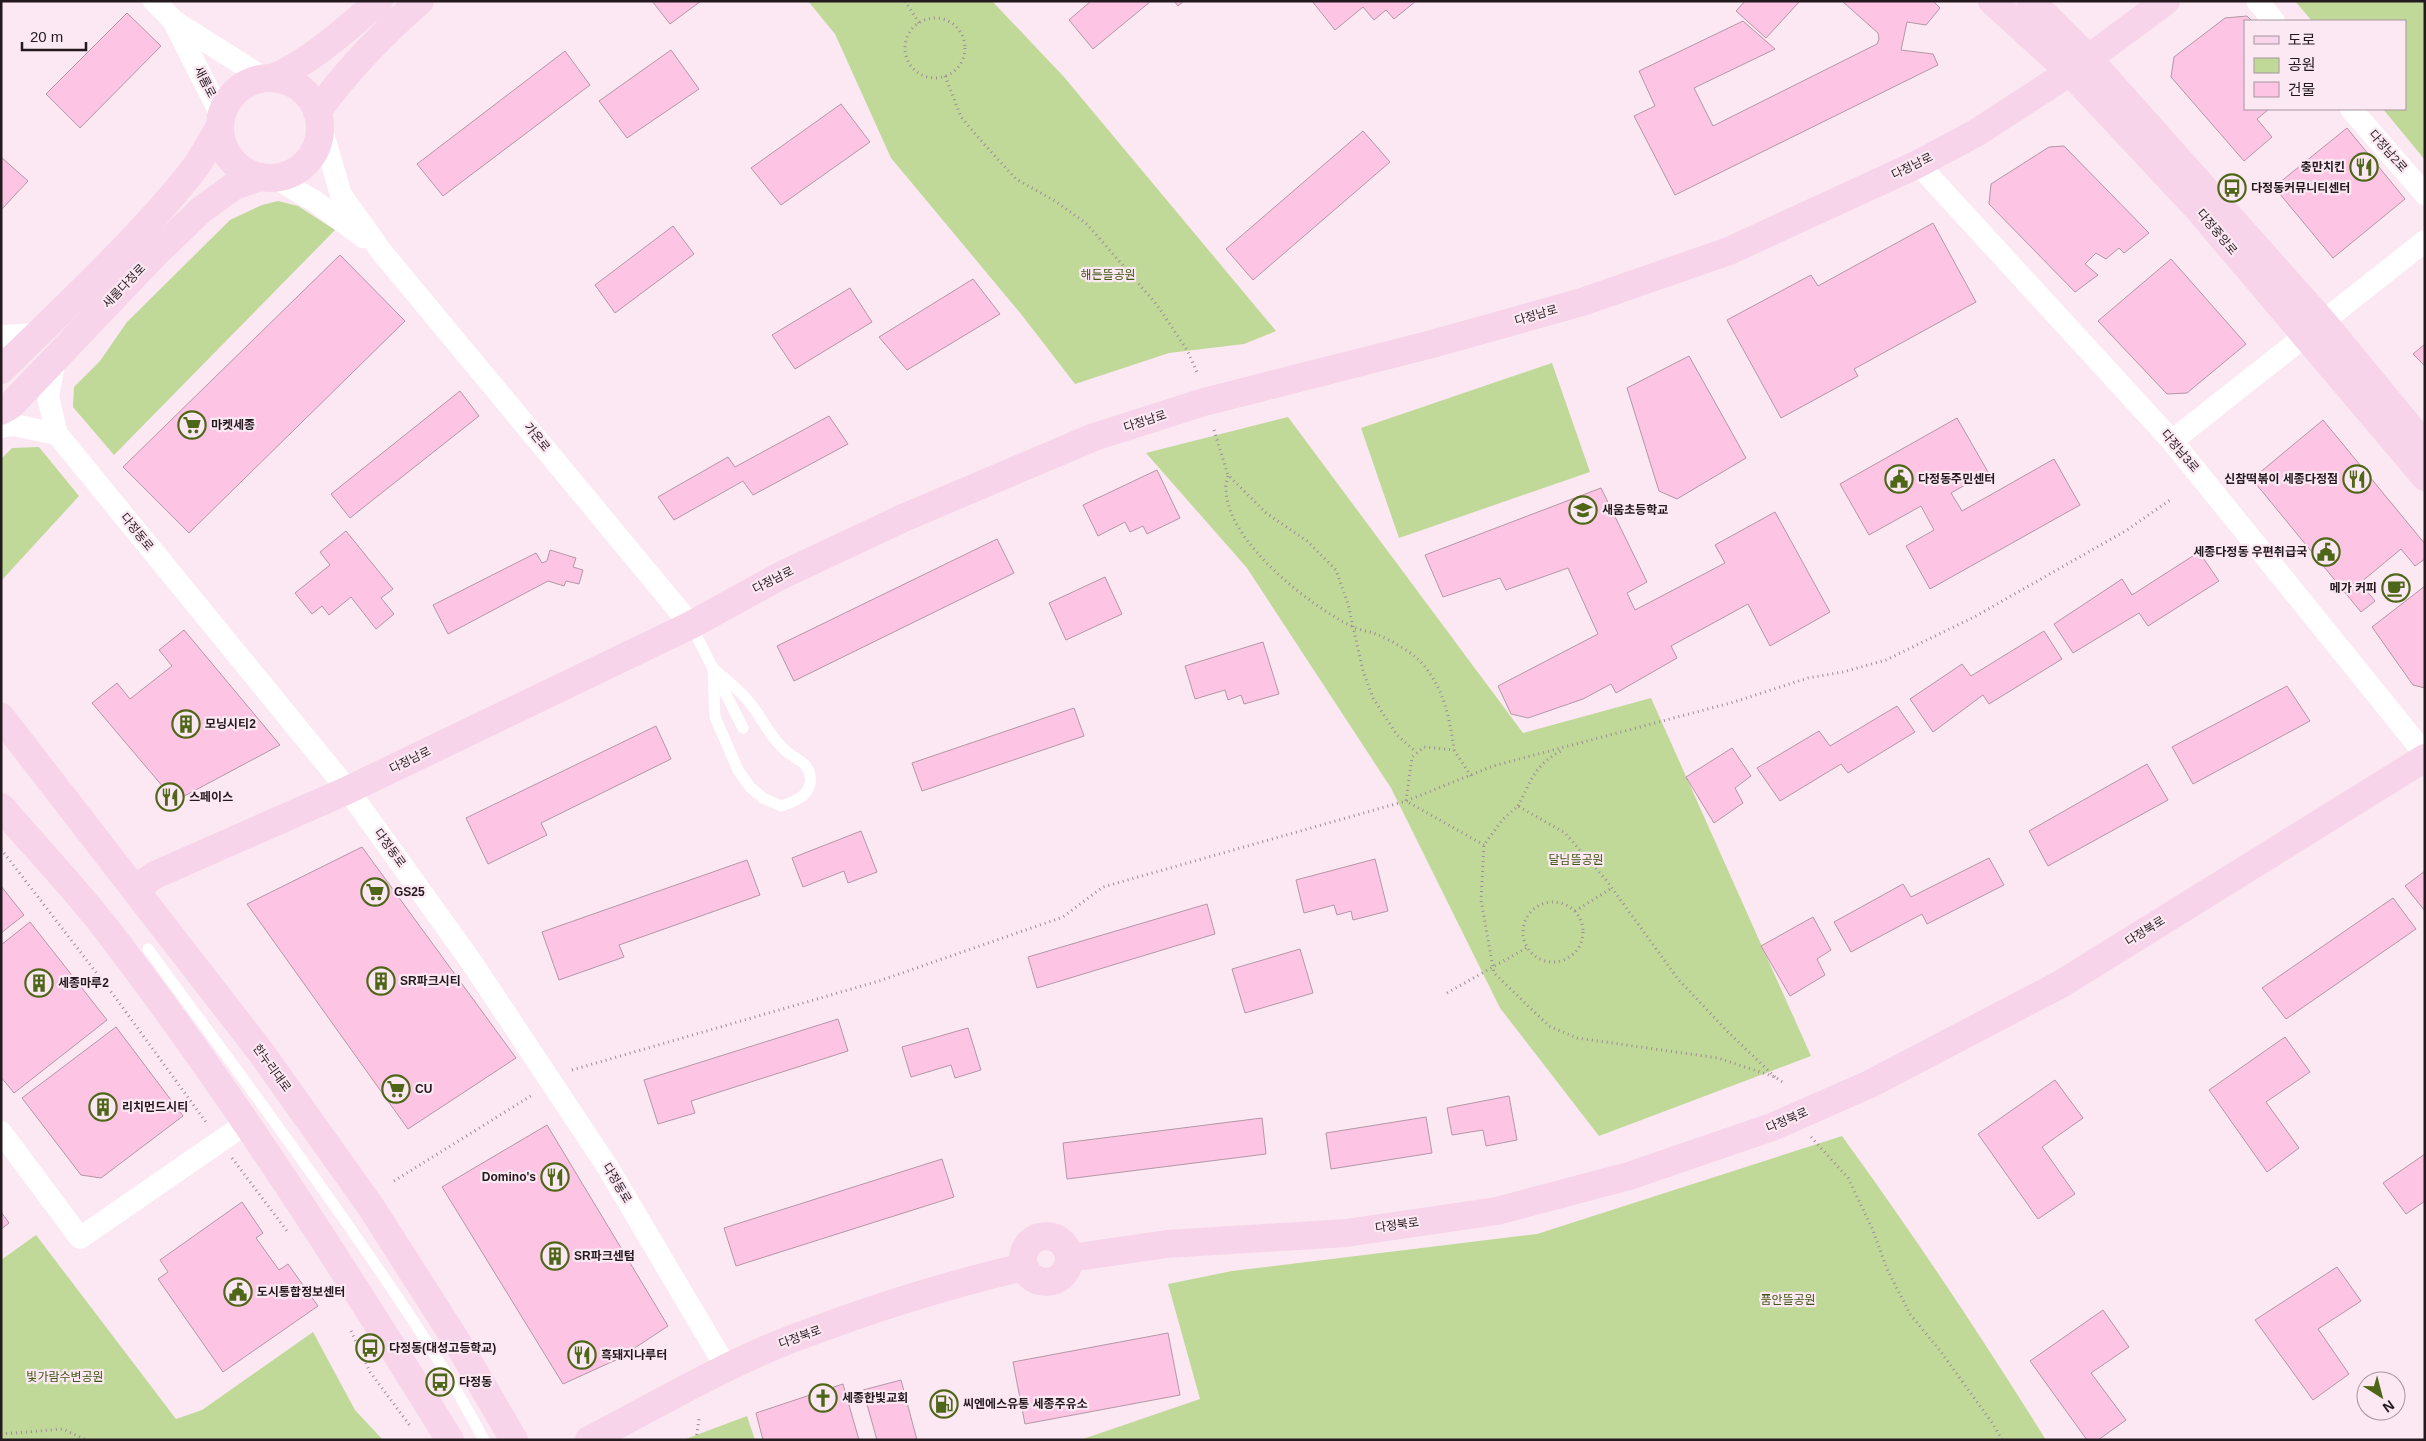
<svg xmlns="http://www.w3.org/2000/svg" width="2426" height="1441" font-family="Arial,'Noto Sans KR',sans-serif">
  <rect width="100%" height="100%" fill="#fbe8f2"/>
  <g fill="#c0d999">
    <path d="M808,1H992L1064,77L1276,331L1244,344L1169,353L1075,384L1021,314L891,158L835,34Z"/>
    <path d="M2295,1H2425V160L2383,109H2405V21H2312Z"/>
    <path d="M278,201L298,206L335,230L114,455L73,407L74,387L100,361L127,322L230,220L262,205Z"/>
    <path d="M1552,363L1590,472L1399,538L1361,428Z"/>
    <path d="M1288,417L1523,733L1651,698L1811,1056L1599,1136L1500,1008L1391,788L1247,568L1146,453Z"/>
    <path d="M39,447L79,496L1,581V459L12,448Z"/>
    <path d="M1842,1136C1914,1235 1981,1336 2046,1440H1080L1200,1399L1168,1284L1232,1271L1537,1234Z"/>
    <path d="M36,1235L176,1419L202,1410L313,1332L355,1410L383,1440H1V1260Z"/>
    <path d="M747,1416L755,1440H683Z"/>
  </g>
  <g fill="#fec4e4" stroke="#b397a6">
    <path d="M652,1H701L670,24Z"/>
    <path d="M1091,1H1151L1093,49L1069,20Z"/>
    <path d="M1174,1H1184L1178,6Z"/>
    <path d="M1312,1H1416L1394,19L1386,10L1374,20L1363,7L1335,30Z"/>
    <path d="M1745,1H1800L1766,38L1736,11Z"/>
    <path d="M1842,1H1933L1940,8L1926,25L1907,22L1901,50L1933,54L1938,65L1675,195L1634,116L1655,106L1639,71L1743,21L1775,49L1694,88L1713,126L1877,44L1879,39L1878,33Z"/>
    <path d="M127,13L161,46L80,128L46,94Z"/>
    <path d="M2247,16L2252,21H2245V109H2269L2257,119L2272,137L2244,161L2171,77L2174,57L2225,18Z"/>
    <path d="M671,50L699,89L627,138L599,101Z"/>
    <path d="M565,51L590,85L443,196L417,164Z"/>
    <path d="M841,104L870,142L781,205L751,168Z"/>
    <path d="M2347,128L2405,199L2333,258L2274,187Z"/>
    <path d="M1363,131L1390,162L1253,280L1226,249Z"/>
    <path d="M2064,146L2149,233L2124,253L2119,248L2106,259L2096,253L2085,264L2098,275L2075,292L1989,204L1991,184L2049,147Z"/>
    <path d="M1,157L28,181L1,210Z"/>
    <path d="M1933,223L1976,302L1854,369L1858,376L1781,418L1727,320L1811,275L1818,286Z"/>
    <path d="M673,226L694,254L615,313L595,285Z"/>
    <path d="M340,255L405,321L189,533L123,467Z"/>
    <path d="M2171,259L2246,344L2187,393L2167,394L2098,321Z"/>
    <path d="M973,279L1000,314L907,370L879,337Z"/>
    <path d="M850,288L872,322L795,369L772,335Z"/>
    <path d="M2425,344V366L2413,354Z"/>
    <path d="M1689,356L1746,458L1677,499L1659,491L1627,388Z"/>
    <path d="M460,391L479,416L350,518L331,494Z"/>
    <path d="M829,416L848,444L753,495L743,481L674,520L658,497L728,457L735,467Z"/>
    <path d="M1957,418L1988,472L1951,493L1962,511L2054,459L2080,505L1930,589L1906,546L1934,530L1921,506L1869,535L1840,484Z"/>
    <path d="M2323,420L2425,544V559L2415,566L2401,549L2360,583L2375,601L2361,612L2252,479Z"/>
    <path d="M1157,470L1180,518L1147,534L1143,526L1130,532L1125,522L1098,536L1083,505Z"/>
    <path d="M1601,488L1647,582L1627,593L1635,610L1725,563L1715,545L1775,512L1830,612L1770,646L1748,604L1671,646L1677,658L1616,693L1611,684L1583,699L1528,718L1511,714L1498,686L1598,634L1568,568L1506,590L1500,578L1443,597L1425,555Z"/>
    <path d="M346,531L393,589L381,598L394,614L376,629L351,597L329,615L322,606L312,614L295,593L330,565L320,552Z"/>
    <path d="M997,539L1014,573L794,681L777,646Z"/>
    <path d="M550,550L576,558L573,567L583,570L579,584L566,581L564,586L548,581L448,634L433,605L536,553L542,563L547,561Z"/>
    <path d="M2199,552L2219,581L2148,626L2139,613L2073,653L2054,624L2122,579L2132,595Z"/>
    <path d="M1105,577L1122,614L1066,640L1049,603Z"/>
    <path d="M2425,586V688L2413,685L2372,627Z"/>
    <path d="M184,630L280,745L175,801L92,703L117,683L130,699L172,666L159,650Z"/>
    <path d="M2044,631L2062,659L1989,704L1983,695L1933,732L1910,699L1962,664L1971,676Z"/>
    <path d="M1263,642L1279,694L1244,704L1241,695L1228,700L1225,690L1195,699L1185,666Z"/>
    <path d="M2287,686L2310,721L2193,784L2172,747Z"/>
    <path d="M1897,706L1915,732L1848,773L1841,764L1780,801L1757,768L1819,731L1830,746Z"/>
    <path d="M1074,708L1084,736L922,791L912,763Z"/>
    <path d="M656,726L671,759L541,823L547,835L488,864L466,818Z"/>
    <path d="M1732,748L1751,776L1735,788L1743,803L1714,823L1686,777Z"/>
    <path d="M2147,764L2168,800L2048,866L2029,831Z"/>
    <path d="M861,831L877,872L848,883L844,871L803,887L792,858Z"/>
    <path d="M362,847L516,1058L408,1129L247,904Z"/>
    <path d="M1989,858L2004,885L1927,924L1922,914L1851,952L1834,922L1903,884L1911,897Z"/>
    <path d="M1375,859L1388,911L1353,920L1351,911L1337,915L1334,905L1304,913L1296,880Z"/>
    <path d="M747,860L760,895L619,945L624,957L559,980L542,932Z"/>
    <path d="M2425,871V911L2405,886Z"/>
    <path d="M1,886L24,915L1,933Z"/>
    <path d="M2393,898L2416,929L2286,1019L2262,988Z"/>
    <path d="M1207,904L1215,934L1037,988L1028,957Z"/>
    <path d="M1813,917L1831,950L1817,959L1825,975L1790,996L1761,946Z"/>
    <path d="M30,922L107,1020L14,1093L1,1077V945Z"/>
    <path d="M1300,949L1313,993L1245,1013L1232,969Z"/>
    <path d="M838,1019L848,1051L691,1101L695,1113L658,1124L644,1080Z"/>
    <path d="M116,1027L183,1116L101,1178L81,1175L22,1098Z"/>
    <path d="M968,1028L981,1070L955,1078L951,1065L911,1077L902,1047Z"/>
    <path d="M2285,1037L2310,1072L2266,1102L2299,1148L2267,1172L2209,1090Z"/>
    <path d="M2055,1080L2083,1118L2042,1147L2075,1194L2038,1219L1978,1134Z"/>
    <path d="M1509,1096L1517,1140L1486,1146L1483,1130L1452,1135L1447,1108Z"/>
    <path d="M1426,1117L1432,1153L1331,1169L1326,1133Z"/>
    <path d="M1262,1118L1266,1154L1067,1179L1063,1143Z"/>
    <path d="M547,1125L668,1326L618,1359L563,1384L442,1187Z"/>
    <path d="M2425,1154V1201L2406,1214L2383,1183Z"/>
    <path d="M942,1159L954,1197L736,1266L724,1228Z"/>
    <path d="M242,1202L263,1233L256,1238L279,1270L288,1264L318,1306L223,1372L158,1279L168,1272L160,1260Z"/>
    <path d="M1,1212L9,1223L1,1229Z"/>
    <path d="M2337,1267L2361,1301L2318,1329L2349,1374L2313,1400L2255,1320Z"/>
    <path d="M2103,1310L2129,1347L2091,1373L2126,1420L2098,1440H2087L2030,1361Z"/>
    <path d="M1168,1333L1180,1395L1025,1424L1013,1362Z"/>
    <path d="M901,1380L917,1440H877L863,1390Z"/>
    <path d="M843,1384L859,1440H763L756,1413Z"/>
  </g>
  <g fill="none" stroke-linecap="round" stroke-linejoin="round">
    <g stroke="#9d8d96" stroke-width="3" stroke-dasharray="1 4" stroke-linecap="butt">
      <path d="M905,1L919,23"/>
      <circle cx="935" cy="48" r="30"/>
      <path d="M945,76L961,117L984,144L1016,179L1055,201L1087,224L1157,305L1187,350L1197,372"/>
      <path d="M1214,430L1228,475L1266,513L1307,541L1336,570L1348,604L1363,671L1373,698L1397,735L1416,752"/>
      <path d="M1228,476C1227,481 1225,486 1226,491C1228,542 1309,605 1351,626C1359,630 1368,631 1376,634C1393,641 1416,654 1426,668C1445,693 1450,720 1454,750"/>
      <path d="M1471,776L1454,750L1424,747L1412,757L1406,801L1484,845"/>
      <path d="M1518,806C1532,779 1535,764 1563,750"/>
      <path d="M1,849L115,997L208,1125"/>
      <circle cx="1553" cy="932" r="30"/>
      <path d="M1575,911L1612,888"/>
      <path d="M1447,993L1528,947"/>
      <path d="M572,1070L879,981L1063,917L1103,887L1406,801L1493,766L1734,702L1808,678L1843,672L1886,660L1976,616L2127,530L2170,500"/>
      <path d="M1775,1077L1728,1032L1678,979L1606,880L1565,833L1518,806L1503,819L1484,845L1481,900L1494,973L1549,1026L1577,1038L1718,1058L1775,1077L1784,1083"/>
      <path d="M1811,1137L1848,1178L1872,1228L1887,1269L1910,1314L1941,1352L1993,1424L2002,1440"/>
      <path d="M232,1158L287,1231"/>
      <path d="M394,1181L534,1094"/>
      <path d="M351,1331L370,1372L411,1427"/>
      <path d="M1,1434L63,1429L86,1440"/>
      <path d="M696,1440L699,1419"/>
    </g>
    <g stroke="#fff" stroke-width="11">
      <path d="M691,625L743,728"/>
      <path d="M713,668C725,679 740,690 750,703C763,719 771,739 787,752C797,760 808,762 810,776C813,795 796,801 781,806L763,798L750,787L738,770L715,717Z"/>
      <path d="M148,949C219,1046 291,1142 359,1241C405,1307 446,1368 484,1440"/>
    </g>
    <g stroke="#fff" stroke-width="22">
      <path d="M154,1L173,20L221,115"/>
      <path d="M2257,1L2274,21"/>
      <path d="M174,21L264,78"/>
      <path d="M2351,109L2425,194"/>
      <path d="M320,123L341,195L381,251L691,625"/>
      <path d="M1918,164L2172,441L2425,754"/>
      <path d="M275,178L316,202L363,237"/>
      <path d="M1,336L38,334"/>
      <path d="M55,359L48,397L57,434L348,790L470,960L607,1166L727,1369"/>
      <path d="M1,427L14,425L57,434"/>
      <path d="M2172,441L2425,241"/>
      <path d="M1,1132L80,1238L248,1122"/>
    </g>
    <g stroke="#f7d4e9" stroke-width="28">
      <path d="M1992,1L2070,72L2199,210L2425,477"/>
      <path d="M2031,1L2088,58L2323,322L2425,446"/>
      <circle cx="270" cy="128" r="50"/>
      <path d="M273,78C313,60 345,30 379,1"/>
      <path d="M317,112C347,70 381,35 420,1"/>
      <path d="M1,370C66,306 134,244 191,173C202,159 210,143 219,128"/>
      <path d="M1,411L11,405L156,253L201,210L234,186L260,177"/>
      <path d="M1,717L260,1051L371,1207L454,1337L514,1440"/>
      <path d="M1,807C38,850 77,890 111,935C234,1096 343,1267 450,1440"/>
      <path d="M136,888L155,875L348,790L691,625L780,576L901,519L1094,437L1204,402L1432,344L1582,302L1729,251L1918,164L1976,133L2070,72L2166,1"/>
      <circle cx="1046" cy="1259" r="23"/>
      <path d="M1070,1258L1167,1244L1346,1233L1497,1211L1629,1176L1772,1127L1870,1084L2061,984L2425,758"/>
      <path d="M589,1440C655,1406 720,1367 789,1340C865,1311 945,1285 1024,1267"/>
    </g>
  </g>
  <defs>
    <g id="restaurant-ring" transform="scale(1.4375)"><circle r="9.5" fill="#fbe8f2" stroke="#4d6617" stroke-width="1.5"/><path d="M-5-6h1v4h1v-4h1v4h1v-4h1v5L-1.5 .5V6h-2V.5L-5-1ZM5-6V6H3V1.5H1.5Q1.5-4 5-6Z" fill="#4d6617"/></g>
    <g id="bus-ring" transform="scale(1.4375)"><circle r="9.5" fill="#fbe8f2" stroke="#4d6617" stroke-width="1.5"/><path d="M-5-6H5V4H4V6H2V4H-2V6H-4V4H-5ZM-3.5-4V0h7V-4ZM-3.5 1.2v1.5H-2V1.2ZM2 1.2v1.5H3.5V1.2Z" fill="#4d6617"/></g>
    <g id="supermarket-ring" transform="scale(1.4375)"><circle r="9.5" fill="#fbe8f2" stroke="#4d6617" stroke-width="1.5"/><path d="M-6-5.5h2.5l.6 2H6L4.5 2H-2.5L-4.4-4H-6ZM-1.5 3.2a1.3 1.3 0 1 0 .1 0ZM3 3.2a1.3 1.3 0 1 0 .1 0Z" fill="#4d6617"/></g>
    <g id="civic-ring" transform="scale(1.4375)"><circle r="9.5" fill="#fbe8f2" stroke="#4d6617" stroke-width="1.5"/><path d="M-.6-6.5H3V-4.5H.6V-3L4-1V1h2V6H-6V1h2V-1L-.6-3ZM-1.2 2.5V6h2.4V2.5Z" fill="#4d6617"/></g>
    <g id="school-ring" transform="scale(1.4375)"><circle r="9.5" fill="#fbe8f2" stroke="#4d6617" stroke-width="1.5"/><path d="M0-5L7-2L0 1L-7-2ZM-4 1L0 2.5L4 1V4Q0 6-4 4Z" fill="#4d6617"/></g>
    <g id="cafe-ring" transform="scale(1.4375)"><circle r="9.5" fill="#fbe8f2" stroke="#4d6617" stroke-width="1.5"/><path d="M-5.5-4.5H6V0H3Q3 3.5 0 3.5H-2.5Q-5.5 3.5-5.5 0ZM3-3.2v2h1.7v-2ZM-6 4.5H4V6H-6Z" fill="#4d6617"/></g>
    <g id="building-ring" transform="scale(1.4375)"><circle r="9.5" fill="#fbe8f2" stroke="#4d6617" stroke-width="1.5"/><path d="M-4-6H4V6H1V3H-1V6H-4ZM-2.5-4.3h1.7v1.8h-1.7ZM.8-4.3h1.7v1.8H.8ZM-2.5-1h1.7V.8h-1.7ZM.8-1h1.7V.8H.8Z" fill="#4d6617"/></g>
    <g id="church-ring" transform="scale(1.4375)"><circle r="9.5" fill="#fbe8f2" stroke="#4d6617" stroke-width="1.5"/><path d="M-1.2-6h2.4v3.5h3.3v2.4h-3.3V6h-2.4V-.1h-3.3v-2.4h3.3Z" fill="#4d6617"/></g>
    <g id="fuel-ring" transform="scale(1.4375)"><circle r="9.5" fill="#fbe8f2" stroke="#4d6617" stroke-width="1.5"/><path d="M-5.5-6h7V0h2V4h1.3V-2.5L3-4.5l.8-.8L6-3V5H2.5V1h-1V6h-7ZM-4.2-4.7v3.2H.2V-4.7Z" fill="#4d6617"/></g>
  </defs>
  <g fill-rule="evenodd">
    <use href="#restaurant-ring" x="2364" y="167"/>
    <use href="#bus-ring" x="2232" y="188"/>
    <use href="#supermarket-ring" x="192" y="425"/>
    <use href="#civic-ring" x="1899" y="479"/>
    <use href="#restaurant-ring" x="2357" y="479"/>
    <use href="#school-ring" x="1583" y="510"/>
    <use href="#civic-ring" x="2326" y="552"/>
    <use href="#cafe-ring" x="2396" y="588"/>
    <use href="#building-ring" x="186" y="724"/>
    <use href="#restaurant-ring" x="170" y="797"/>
    <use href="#supermarket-ring" x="375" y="892"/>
    <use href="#building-ring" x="381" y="981"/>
    <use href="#building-ring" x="39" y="983"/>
    <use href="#supermarket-ring" x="396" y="1089"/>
    <use href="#building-ring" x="103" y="1107"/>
    <use href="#restaurant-ring" x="555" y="1177"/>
    <use href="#building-ring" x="555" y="1256"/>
    <use href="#civic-ring" x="238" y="1292"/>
    <use href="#bus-ring" x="370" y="1348"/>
    <use href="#restaurant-ring" x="582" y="1355"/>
    <use href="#bus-ring" x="440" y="1382"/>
    <use href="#church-ring" x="823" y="1398"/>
    <use href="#fuel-ring" x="944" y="1404"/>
  </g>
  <g text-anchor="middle" stroke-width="4.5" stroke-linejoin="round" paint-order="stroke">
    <g font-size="12" fill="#24191f" stroke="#fbe8f2">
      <text transform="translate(205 82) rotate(63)" y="4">새롬로</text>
      <text transform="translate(2388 151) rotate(49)" y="4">다정남2로</text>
      <text transform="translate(1912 166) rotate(-26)" y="4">다정남로</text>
      <text transform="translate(2217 232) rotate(50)" y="4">다정중앙로</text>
      <text transform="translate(124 286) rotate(-46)" y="4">새롬다정로</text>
      <text transform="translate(1536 315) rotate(-16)" y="4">다정남로</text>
      <text transform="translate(1145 421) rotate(-18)" y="4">다정남로</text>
      <text transform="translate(537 437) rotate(51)" y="4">가온로</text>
      <text transform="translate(2180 451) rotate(50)" y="4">다정남3로</text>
      <text transform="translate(137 532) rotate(51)" y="4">다정동로</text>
      <text transform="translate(773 580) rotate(-27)" y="4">다정남로</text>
      <text transform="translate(410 760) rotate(-26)" y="4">다정남로</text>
      <text transform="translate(390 848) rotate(54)" y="4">다정동로</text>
      <text transform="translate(2145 931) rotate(-32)" y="4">다정북로</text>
      <text transform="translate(272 1068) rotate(54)" y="4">한누리대로</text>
      <text transform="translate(1787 1120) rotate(-23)" y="4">다정북로</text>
      <text transform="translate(617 1183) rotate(59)" y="4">다정동로</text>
      <text transform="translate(1397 1225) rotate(-8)" y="4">다정북로</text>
      <text transform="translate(800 1337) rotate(-20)" y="4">다정북로</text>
    </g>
    <g font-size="12" font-weight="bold" fill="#24191f" stroke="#fbe8f2" text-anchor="start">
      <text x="2345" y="171" text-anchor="end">충만치킨</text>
      <text x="2251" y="192">다정동커뮤니티센터</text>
      <text x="211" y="429">마켓세종</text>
      <text x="1918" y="483">다정동주민센터</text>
      <text x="2338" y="483" text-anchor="end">신참떡볶이 세종다정점</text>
      <text x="1602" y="514">새움초등학교</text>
      <text x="2307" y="556" text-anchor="end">세종다정동 우편취급국</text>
      <text x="2377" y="592" text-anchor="end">메가 커피</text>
      <text x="205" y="728">모닝시티2</text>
      <text x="189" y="801">스페이스</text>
      <text x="394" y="896">GS25</text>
      <text x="400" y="985">SR파크시티</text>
      <text x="58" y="987">세종마루2</text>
      <text x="415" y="1093">CU</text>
      <text x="122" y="1111">리치먼드시티</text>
      <text x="536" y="1181" text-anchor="end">Domino's</text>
      <text x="574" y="1260">SR파크센텀</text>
      <text x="257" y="1296">도시통합정보센터</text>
      <text x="389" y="1352">다정동(대성고등학교)</text>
      <text x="601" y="1359">흑돼지나루터</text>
      <text x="459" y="1386">다정동</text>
      <text x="842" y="1402">세종한빛교회</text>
      <text x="963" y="1408">씨엔에스유통 세종주유소</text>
    </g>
    <g font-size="12" fill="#415714" stroke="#fbe8f2">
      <text x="1108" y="279">해든뜰공원</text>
      <text x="1576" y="864">달님뜰공원</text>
      <text x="1788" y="1304">품안뜰공원</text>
      <text x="65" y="1381">빛가람수변공원</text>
    </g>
  </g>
  <rect width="2426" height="1441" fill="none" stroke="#24191f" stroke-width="5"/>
  <rect x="2244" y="20" width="162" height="90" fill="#fbe8f2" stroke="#a5959e"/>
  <rect x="2254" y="36" width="25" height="8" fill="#f7d4e9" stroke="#a5959e"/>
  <text x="2288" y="45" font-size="15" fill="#24191f">도로</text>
  <rect x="2254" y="58" width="25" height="15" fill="#c0d999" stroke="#a5959e"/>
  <text x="2288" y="70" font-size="15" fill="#24191f">공원</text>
  <rect x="2254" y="82" width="25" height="15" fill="#fec4e4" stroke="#a5959e"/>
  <text x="2288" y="95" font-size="15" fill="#24191f">건물</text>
  <g transform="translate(2381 1396) rotate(144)"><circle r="24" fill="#fbe8f2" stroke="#a5959e"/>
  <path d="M0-4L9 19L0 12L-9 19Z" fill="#4d6617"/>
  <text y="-8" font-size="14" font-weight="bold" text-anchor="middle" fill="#24191f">N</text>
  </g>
  <path d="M22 42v8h64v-8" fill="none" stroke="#24191f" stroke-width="2.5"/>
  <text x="30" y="42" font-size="15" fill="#24191f" stroke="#fbe8f2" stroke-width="4" paint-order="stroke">20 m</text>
</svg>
